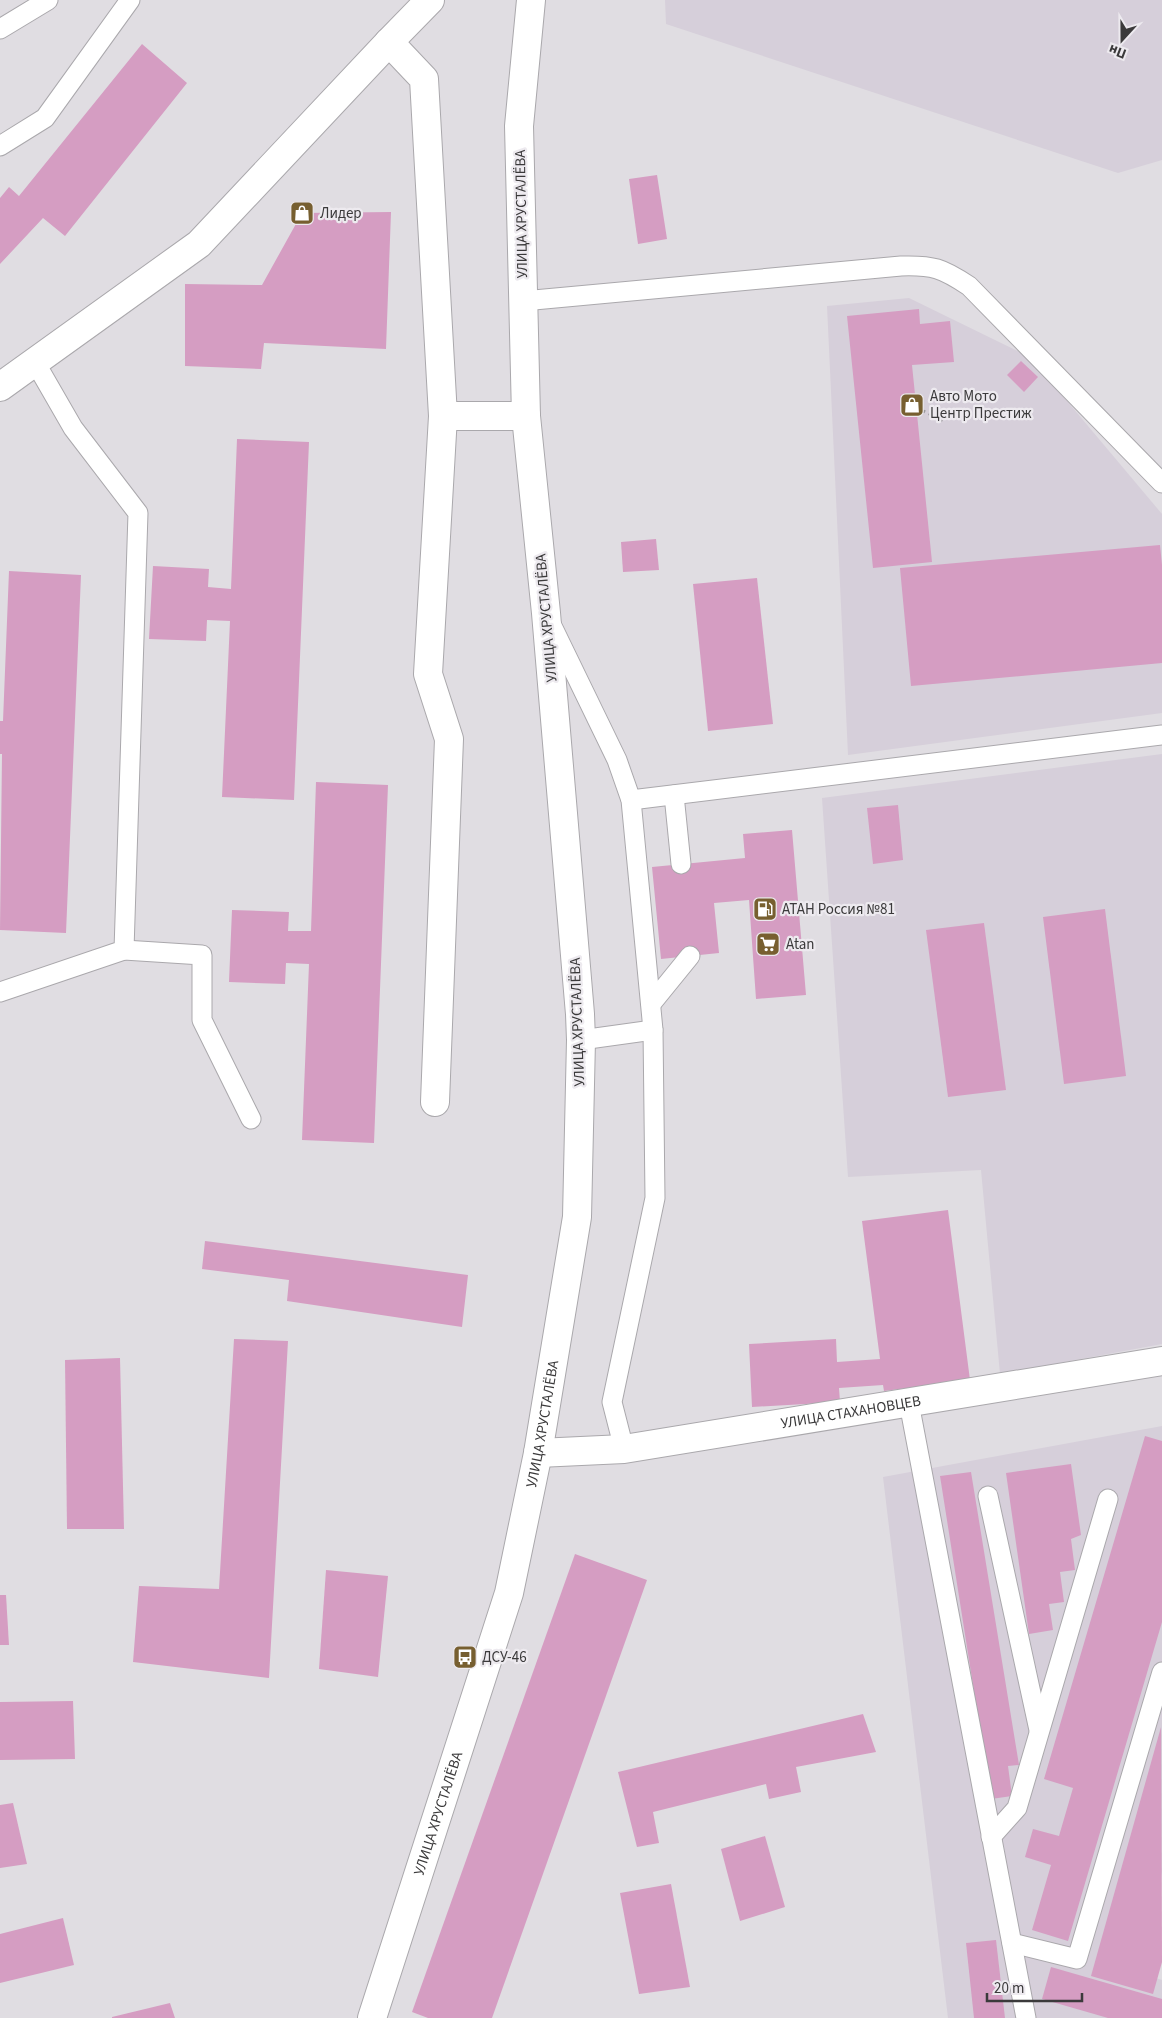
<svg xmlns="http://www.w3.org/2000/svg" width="1162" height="2018" font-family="'Source Sans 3',sans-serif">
  <rect width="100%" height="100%" fill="#e0dde2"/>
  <g fill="#d6cfda">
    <path d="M665,0H1162V160L1118,173L666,24Z"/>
    <path d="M909,298L1030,357L1162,514V713L848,755L827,306Z"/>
    <path d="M1162,754V1344L1000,1374L981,1170L848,1177L822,798Z"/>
    <path d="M1162,1426V1872L1134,1971L1162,1980V2018H948L883,1477Z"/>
  </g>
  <g fill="#d59dc2">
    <path d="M142,44L187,83L65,236L43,218L0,264V198L9,187L19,196Z"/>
    <path d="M657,175L667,239L638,244L629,179Z"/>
    <path d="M391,212L386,349L264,343L261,369L185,366V284L262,285L302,213Z"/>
    <path d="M919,309L920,324L950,321L954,362L912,365L932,562L873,568L847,316Z"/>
    <path d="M1021,361L1038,377L1024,392L1007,375Z"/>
    <path d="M237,439L309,442L294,800L222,797L230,621L207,620L206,641L149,639L153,566L209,569L208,587L231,589Z"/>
    <path d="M656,539L659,570L623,572L621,542Z"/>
    <path d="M1160,545L1162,565V663L911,686L900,568Z"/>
    <path d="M9,571L81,575L66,933L0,930L2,754H0V721H3Z"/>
    <path d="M757,578L773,724L708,731L693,584Z"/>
    <path d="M316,782L388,785L374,1143L302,1140L309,964L286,963L285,984L229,982L232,910L289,912L288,931H311Z"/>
    <path d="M898,805L903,860L873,864L867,808Z"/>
    <path d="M792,830L806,995L756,999L749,900L714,903L719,953L661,959L652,867L745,858L743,834Z"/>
    <path d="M1105,909L1126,1076L1064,1084L1043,917Z"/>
    <path d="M984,923L1006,1090L948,1097L926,930Z"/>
    <path d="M948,1210L970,1380L884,1391L883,1385L839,1388L840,1402L752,1407L749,1344L836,1339L837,1362L880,1359L862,1221Z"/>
    <path d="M205,1241L468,1275L462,1327L287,1301L289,1280L202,1269Z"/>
    <path d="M234,1339L288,1341L269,1678L133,1662L139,1586L219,1589Z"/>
    <path d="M120,1358L124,1529H67L65,1360Z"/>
    <path d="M1145,1436L1162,1441V1622L1068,1941L1032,1930L1051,1865L1025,1857L1033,1829L1059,1836L1073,1788L1044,1779Z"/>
    <path d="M1071,1464L1081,1535L1071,1539L1075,1570L1060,1572L1064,1602L1049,1604L1053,1630L1029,1634L1006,1473Z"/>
    <path d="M971,1472L1019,1765L1008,1766L1012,1796L991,1799L940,1476Z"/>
    <path d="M575,1554L647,1580L492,2018H428L412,2012Z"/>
    <path d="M326,1570L388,1576L378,1677L319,1669Z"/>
    <path d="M0,1595H6L9,1645H0Z"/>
    <path d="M73,1701L75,1759L0,1760V1702Z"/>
    <path d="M863,1714L876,1752L796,1767L801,1792L769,1799L766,1784L653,1812L659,1843L637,1847L618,1772Z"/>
    <path d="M1161,1727L1162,1962L1153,1994L1091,1976Z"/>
    <path d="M13,1803L27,1864L0,1868V1805Z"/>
    <path d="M765,1836L785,1907L740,1921L721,1849Z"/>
    <path d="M671,1884L690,1987L639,1994L620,1893Z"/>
    <path d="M63,1918L74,1965L0,1983V1934Z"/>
    <path d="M996,1940L1005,2018H974L966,1943Z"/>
    <path d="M1051,1967L1162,1999V2018H1108L1042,1999Z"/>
    <path d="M170,2003L175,2018H112V2017Z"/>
  </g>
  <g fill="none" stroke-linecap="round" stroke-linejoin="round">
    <g stroke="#aaa8ac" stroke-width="21">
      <g id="lane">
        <path d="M0,29L48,0"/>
        <path d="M0,146L45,118L130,0"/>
        <path d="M523,301L901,266C933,265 942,268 969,286L1162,483"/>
        <path d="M552,626L617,760L631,800L653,1030L655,1198L612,1402L624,1449"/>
        <path d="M674,795L681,864"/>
        <path d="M631,800L1162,735"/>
        <path d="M124,950L202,955V1020L251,1119"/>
        <path d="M0,992L124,950L138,513L73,428L35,362"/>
        <path d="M651,1004L690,956"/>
        <path d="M581,1040L653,1030"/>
        <path d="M909,1403L1026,2018"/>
        <path d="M988,1496L1039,1730"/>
        <path d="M991,1837L1017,1808L1108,1499"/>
        <path d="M1012,1943L1077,1959L1162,1672"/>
      </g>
    </g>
    <g stroke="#aaa8ac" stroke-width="30">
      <g id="street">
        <path d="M389,42L424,79L443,416"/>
        <path d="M435,1102L449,739L428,674L443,416H526"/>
        <path id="s1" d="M538,1453L624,1449L1162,1361"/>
      </g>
    </g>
    <g stroke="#aaa8ac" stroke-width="30">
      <g id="secondary">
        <path d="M0,387L199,244L389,42L430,0"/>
        <path id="s2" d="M372,2018L509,1593L538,1453L577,1217L581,1040L580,1014L546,613L526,416L519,126L531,0"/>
      </g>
    </g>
    <path stroke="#9a989b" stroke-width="3" stroke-dasharray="2.5 4" stroke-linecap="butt" d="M917,408L946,422"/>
    <use href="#lane" stroke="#fff" stroke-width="19"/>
    <use href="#street" stroke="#fff" stroke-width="28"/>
    <use href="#secondary" stroke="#fff" stroke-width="28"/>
  </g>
  <defs>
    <g id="shop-square" transform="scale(1.25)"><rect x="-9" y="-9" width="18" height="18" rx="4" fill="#775f30" stroke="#edeaef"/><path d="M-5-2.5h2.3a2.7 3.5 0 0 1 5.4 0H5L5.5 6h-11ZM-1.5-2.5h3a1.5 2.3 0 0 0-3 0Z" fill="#fff"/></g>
    <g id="fuel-square" transform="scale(1.25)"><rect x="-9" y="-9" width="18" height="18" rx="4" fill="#775f30" stroke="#edeaef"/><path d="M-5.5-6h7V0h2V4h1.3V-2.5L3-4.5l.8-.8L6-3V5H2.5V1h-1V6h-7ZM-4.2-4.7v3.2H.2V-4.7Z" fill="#fff"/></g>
    <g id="supermarket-square" transform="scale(1.25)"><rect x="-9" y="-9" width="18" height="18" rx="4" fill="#775f30" stroke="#edeaef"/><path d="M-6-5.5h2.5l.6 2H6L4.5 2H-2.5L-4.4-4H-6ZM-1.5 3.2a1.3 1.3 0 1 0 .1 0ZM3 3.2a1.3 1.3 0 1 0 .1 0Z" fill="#fff"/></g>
    <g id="bus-square" transform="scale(1.25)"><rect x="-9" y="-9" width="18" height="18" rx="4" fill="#775f30" stroke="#edeaef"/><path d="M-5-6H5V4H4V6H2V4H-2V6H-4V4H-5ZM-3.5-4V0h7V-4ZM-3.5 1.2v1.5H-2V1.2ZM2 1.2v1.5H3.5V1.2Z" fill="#fff"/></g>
  </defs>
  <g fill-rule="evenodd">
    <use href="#shop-square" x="302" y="213"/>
    <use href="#shop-square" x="912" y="405"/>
    <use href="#fuel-square" x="765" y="909"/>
    <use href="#supermarket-square" x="768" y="944"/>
    <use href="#bus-square" x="465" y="1657"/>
  </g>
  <g text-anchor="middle" stroke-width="4.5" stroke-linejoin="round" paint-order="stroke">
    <g font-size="15" fill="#3b3a3b" stroke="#edeaef" text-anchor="start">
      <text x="320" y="218">Лидер</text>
      <text x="930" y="401">Авто Мото<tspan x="930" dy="17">Центр Престиж</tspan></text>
      <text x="782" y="914">АТАН Россия №81</text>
      <text x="786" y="949">Atan</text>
      <text x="482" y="1662">ДСУ-46</text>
    </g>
    <g font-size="15" fill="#3b3a3b" stroke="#edeaef">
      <text transform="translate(521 214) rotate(-91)" y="5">УЛИЦА ХРУСТАЛЁВА</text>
      <text transform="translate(546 618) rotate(-95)" y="5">УЛИЦА ХРУСТАЛЁВА</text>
      <text transform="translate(577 1022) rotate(-92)" y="5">УЛИЦА ХРУСТАЛЁВА</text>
      <text dy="5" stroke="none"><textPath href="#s1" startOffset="316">УЛИЦА СТАХАНОВЦЕВ</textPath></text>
      <text dy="5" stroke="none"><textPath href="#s2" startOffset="619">УЛИЦА ХРУСТАЛЁВА</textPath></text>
      <text dy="5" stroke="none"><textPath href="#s2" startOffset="215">УЛИЦА ХРУСТАЛЁВА</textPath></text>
    </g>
  </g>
  <g transform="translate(1122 40) rotate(201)" stroke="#edeaef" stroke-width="4" paint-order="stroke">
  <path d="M0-4L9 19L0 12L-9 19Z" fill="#3b3a3b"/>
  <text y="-8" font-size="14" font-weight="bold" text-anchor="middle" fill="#3b3a3b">Пн</text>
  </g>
  <path d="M987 1993v8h95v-8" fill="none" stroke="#3b3a3b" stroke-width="2.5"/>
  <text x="994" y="1993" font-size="15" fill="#3b3a3b" stroke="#edeaef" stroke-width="4" paint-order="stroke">20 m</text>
</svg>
